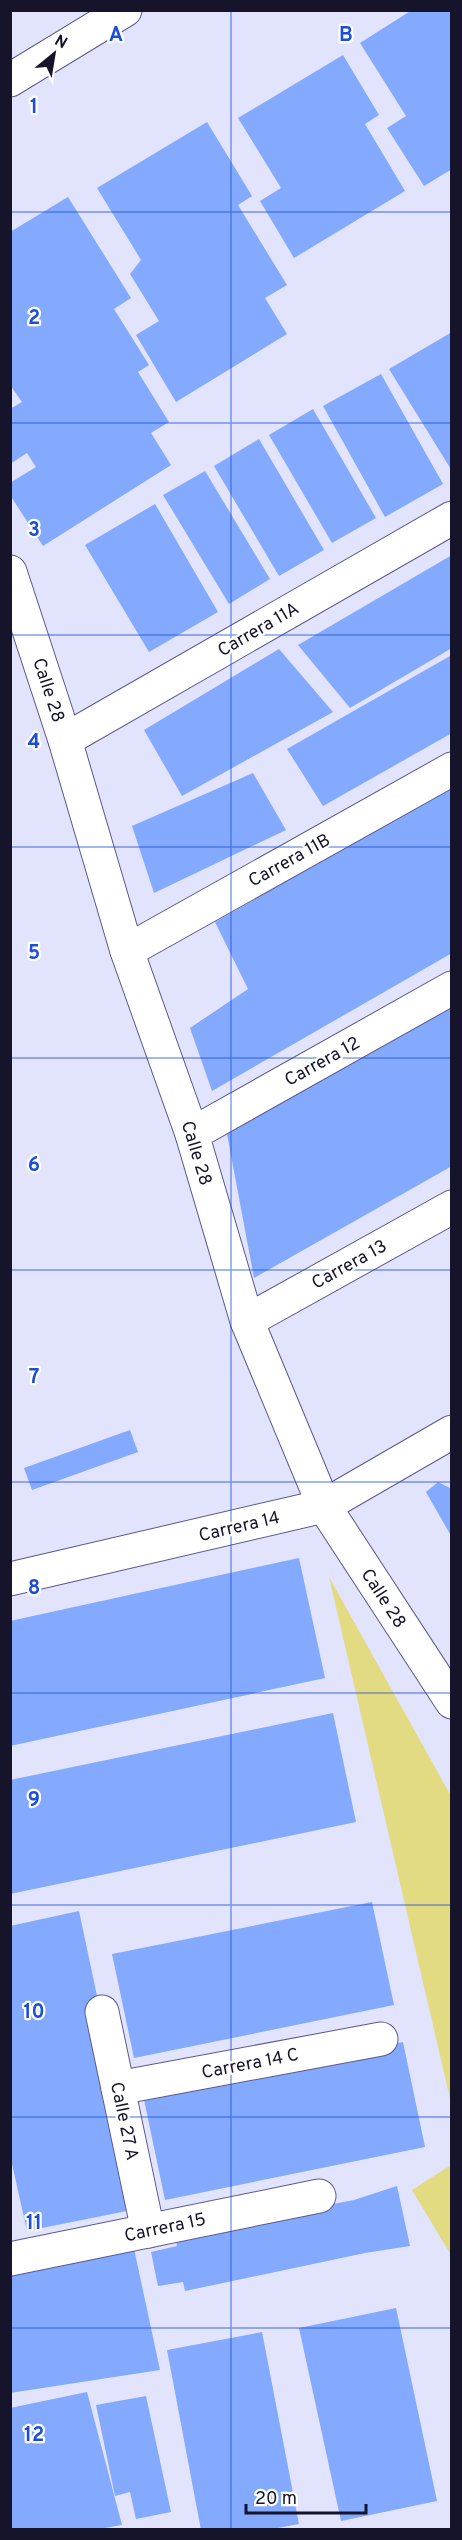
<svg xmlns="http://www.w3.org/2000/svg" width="462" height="2540" font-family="Overpass,sans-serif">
  <rect width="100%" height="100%" fill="#e2e3fc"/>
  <g fill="#e2db82">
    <path d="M329,1577L451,1796V2103Z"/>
    <path d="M451,2165V2255L412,2190Z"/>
  </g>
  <g fill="#83aafe">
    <path d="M412,10H452V169L424,186L387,128L406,116L360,43Z"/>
    <path d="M343,55L379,115L365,124L405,191L294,258L260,201L281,188L238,118Z"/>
    <path d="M207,122L252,196L238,205L287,285L265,298L287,334L176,402L136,335L159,321L130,274L141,260L97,188Z"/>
    <path d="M68,197L131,298L114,309L149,365L138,372L169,422L151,433L171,465L43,546L10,495V483L36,467L27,453L10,464V409L22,402L10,385V232Z"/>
    <path d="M452,332V471L389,369Z"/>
    <path d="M381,374L443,484L385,517L323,406Z"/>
    <path d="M313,409L376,518L332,543L269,435Z"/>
    <path d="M259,439L324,550L279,576L214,466Z"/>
    <path d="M205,471L270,579L229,604L163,495Z"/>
    <path d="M155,504L218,612L149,652L85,545Z"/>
    <path d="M452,555V648L350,708L298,645Z"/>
    <path d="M279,649L333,712L182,796L144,730Z"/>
    <path d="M450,656L452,733L323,806L287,749Z"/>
    <path d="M253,773L286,830L154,893L132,826Z"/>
    <path d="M452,787V953L212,1091L190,1028L248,989L215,922Z"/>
    <path d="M452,1006V1166L254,1278L227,1134Z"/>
    <path d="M130,1430L138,1452L32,1490L24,1468Z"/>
    <path d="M438,1482L452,1489L450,1534L426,1492Z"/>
    <path d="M299,1558L325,1678L10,1746V1621Z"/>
    <path d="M333,1713L356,1822L10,1894V1780Z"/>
    <path d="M372,1902L394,2005L134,2058L112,1954Z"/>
    <path d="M79,1911L142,2208L27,2231L10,2155V1926Z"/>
    <path d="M403,2042L425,2147L165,2200L143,2095Z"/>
    <path d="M397,2186L410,2246L365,2253L185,2291L183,2282L158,2286L151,2252L177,2246L175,2234L354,2200Z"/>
    <path d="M133,2244L160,2370L10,2393V2270Z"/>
    <path d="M396,2308L437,2501L341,2521L299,2328Z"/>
    <path d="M262,2332L299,2524L267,2530H201L167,2350Z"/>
    <path d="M87,2392L122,2525L93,2530H10V2408Z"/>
    <path d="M146,2396L171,2512L136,2519L130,2492L115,2496L96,2405Z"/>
  </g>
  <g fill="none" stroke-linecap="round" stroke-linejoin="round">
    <g stroke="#5b598f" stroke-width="35">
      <g id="minor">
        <path d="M10,572L65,740L127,951L192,1134L247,1321L324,1506L452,1702"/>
        <path d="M65,740L452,518"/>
        <path d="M127,951L452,769"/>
        <path d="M192,1134L452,988"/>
        <path d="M247,1321L452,1207"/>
        <path d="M10,1579L324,1506L452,1432"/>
        <path d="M102,2012L148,2231"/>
        <path d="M118,2088L381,2039"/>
        <path d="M10,2259L319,2196"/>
      </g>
    </g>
    <g stroke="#5b598f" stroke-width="35">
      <path id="tertiary" d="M10,80L125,10"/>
    </g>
    <use href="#minor" stroke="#fff" stroke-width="33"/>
    <use href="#tertiary" stroke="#fff" stroke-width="33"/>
  </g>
  <path fill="none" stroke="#1d4ed8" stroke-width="1.5" stroke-opacity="0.55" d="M231,10V2530M10,212H452M10,423H452M10,635H452M10,847H452M10,1058H452M10,1270H452M10,1482H452M10,1693H452M10,1905H452M10,2117H452M10,2328H452"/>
  <g text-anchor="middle" stroke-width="4.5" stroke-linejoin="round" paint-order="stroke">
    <g font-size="18" fill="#15142a" stroke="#fff">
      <text transform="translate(258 629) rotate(-30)" y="6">Carrera 11A</text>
      <text transform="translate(49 690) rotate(72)" y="6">Calle 28</text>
      <text transform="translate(289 860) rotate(-29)" y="6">Carrera 11B</text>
      <text transform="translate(322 1061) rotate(-29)" y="6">Carrera 12</text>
      <text transform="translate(197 1153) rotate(73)" y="6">Calle 28</text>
      <text transform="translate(349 1264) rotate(-29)" y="6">Carrera 13</text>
      <text transform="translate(239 1526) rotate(-13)" y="6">Carrera 14</text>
      <text transform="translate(384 1598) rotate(57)" y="6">Calle 28</text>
      <text transform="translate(250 2063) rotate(-11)" y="6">Carrera 14 C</text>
      <text transform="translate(125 2121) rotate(78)" y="6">Calle 27 A</text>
      <text transform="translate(165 2227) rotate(-12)" y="6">Carrera 15</text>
    </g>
  </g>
  <g font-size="20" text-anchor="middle" font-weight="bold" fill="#1d4ed8" stroke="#fff" stroke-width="4.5" stroke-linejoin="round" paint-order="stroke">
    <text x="116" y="41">A</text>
    <text x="346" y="41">B</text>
    <text x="34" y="113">1</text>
    <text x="34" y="324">2</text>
    <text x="34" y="536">3</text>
    <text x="34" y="748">4</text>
    <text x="34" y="959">5</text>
    <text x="34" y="1171">6</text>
    <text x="34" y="1383">7</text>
    <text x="34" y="1594">8</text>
    <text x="34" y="1806">9</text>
    <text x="34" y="2018">10</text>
    <text x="34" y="2229">11</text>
    <text x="34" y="2441">12</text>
  </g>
  <rect width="462" height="2540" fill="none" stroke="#15142a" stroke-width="24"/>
  <g transform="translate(54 54) rotate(30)" stroke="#ffffff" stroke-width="4.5" paint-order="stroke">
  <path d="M0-4.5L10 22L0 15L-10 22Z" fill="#15142a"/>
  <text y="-9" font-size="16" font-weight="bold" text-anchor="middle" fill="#15142a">N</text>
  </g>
  <path d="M246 2504v9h120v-9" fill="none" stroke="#15142a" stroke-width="3"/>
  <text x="255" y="2504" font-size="18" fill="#15142a" stroke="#ffffff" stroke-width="4.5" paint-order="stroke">20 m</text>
</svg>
